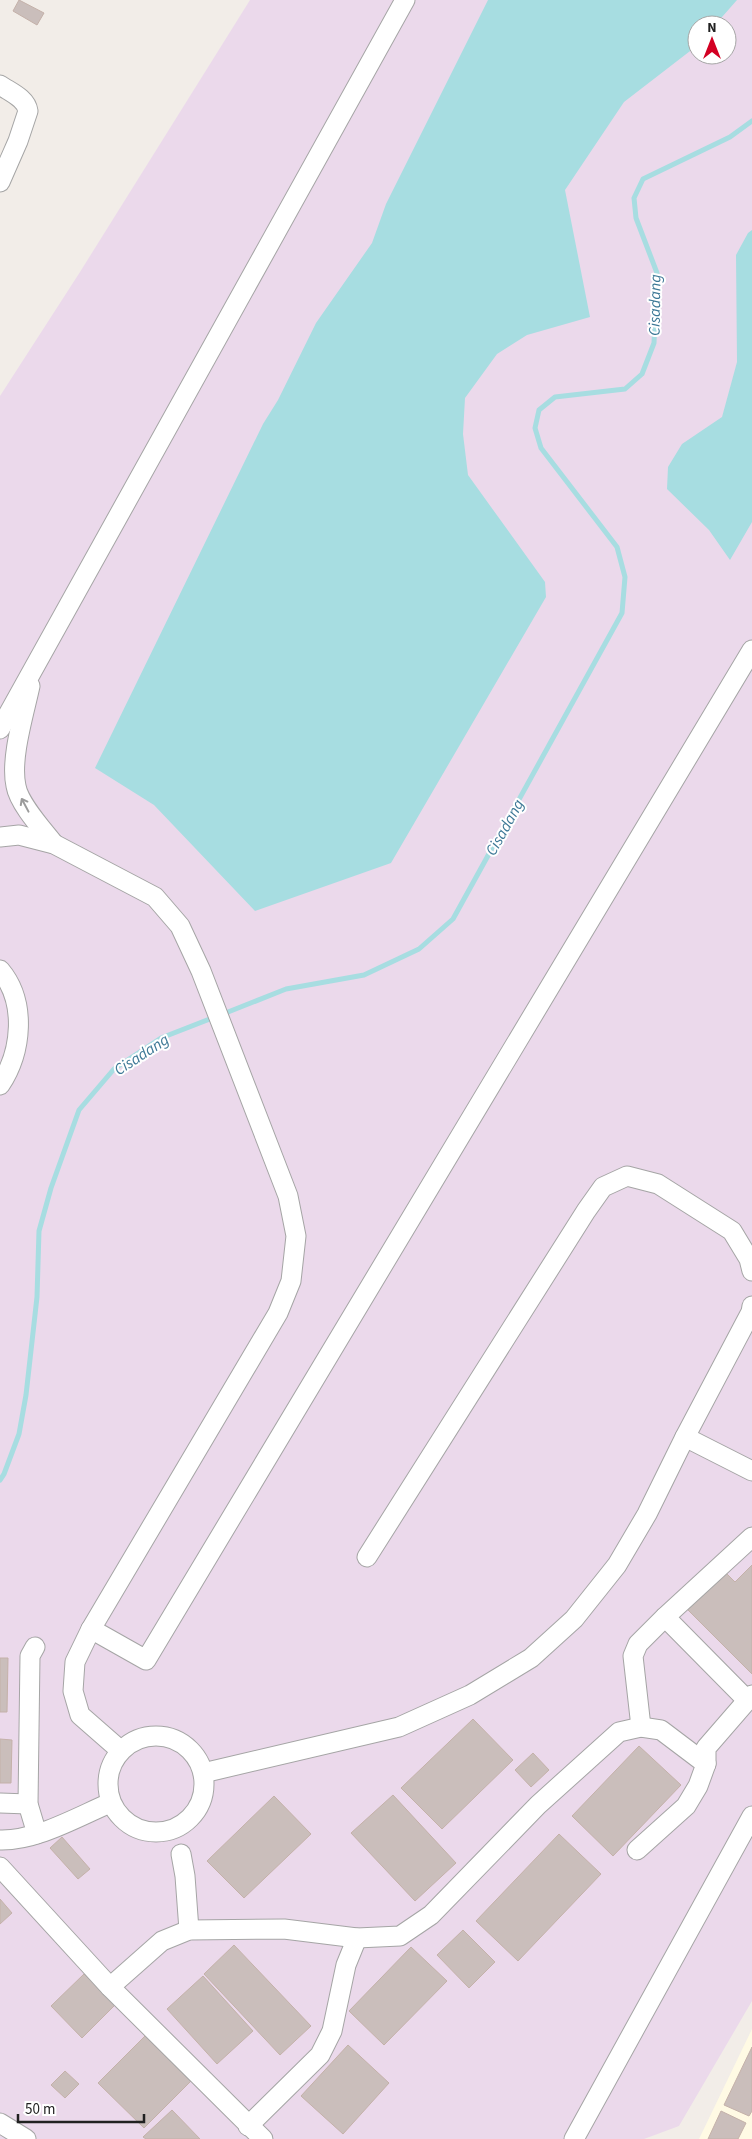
<svg xmlns="http://www.w3.org/2000/svg" width="752" height="2139" font-family="'Source Sans 3',sans-serif">
  <rect width="100%" height="100%" fill="#f2ede8"/>
  <path fill="#ebd9eb" fill-rule="evenodd" d="M250,0H752V2001L679,2126L644,2139H0V396L80,272ZM697,25H727V55H697Z"/>
  <path fill="#fffae4" d="M752,2029V2139H699Z"/>
  <g fill="#a7dde1">
    <path d="M488,0H737L715,25H697V45L694,48L624,102L565,190L590,317L527,335L497,354L465,398L463,434L468,475L545,582L546,597L391,863L255,911L154,805L95,768L263,424L278,400L316,323L372,243L386,204Z"/>
    <path d="M752,230V522L730,560L709,530L667,489L668,467L682,444L722,417L737,362L736,255L748,233Z"/>
  </g>
  <g fill="none" stroke-linecap="round" stroke-linejoin="round">
    <g stroke="#a7dde1" stroke-width="5">
      <path d="M223,1014L286,989L364,975L419,949L453,919L622,613L625,577L617,547L541,448L535,428L539,410L555,397L625,389L642,374L654,343L657,273L636,218L634,198L643,179L730,137L752,121"/>
      <path d="M0,1480L4,1474L19,1434L26,1395L37,1297L39,1231L51,1188L79,1110L114,1069L161,1038L215,1017"/>
    </g>
  </g>
  <g fill="#cabebb" stroke="#c4b1a9">
    <path d="M19,0L44,13L37,25L13,11Z"/>
    <path d="M752,1565V1674L686,1608L723,1570L735,1582Z"/>
    <path d="M0,1658H8L7,1712H0Z"/>
    <path d="M473,1719L513,1760L442,1829L401,1788Z"/>
    <path d="M0,1739L12,1740L11,1783H0Z"/>
    <path d="M639,1746L681,1785L613,1856L572,1816Z"/>
    <path d="M533,1753L549,1770L531,1787L515,1770Z"/>
    <path d="M393,1795L456,1863L415,1901L351,1833Z"/>
    <path d="M274,1796L311,1834L244,1898L207,1861Z"/>
    <path d="M559,1834L601,1874L518,1961L476,1921Z"/>
    <path d="M62,1837L90,1869L78,1879L50,1848Z"/>
    <path d="M0,1899L12,1913L0,1924Z"/>
    <path d="M463,1930L495,1962L469,1988L437,1955Z"/>
    <path d="M234,1945L311,2026L280,2055L204,1974Z"/>
    <path d="M411,1947L447,1981L384,2045L349,2011Z"/>
    <path d="M84,1974L115,2005L82,2038L51,2006Z"/>
    <path d="M203,1976L253,2031L217,2064L167,2009Z"/>
    <path d="M149,2032L194,2078L144,2128L98,2083Z"/>
    <path d="M348,2045L389,2083L343,2134L301,2096Z"/>
    <path d="M752,2047V2111L749,2116L724,2105Z"/>
    <path d="M65,2071L79,2084L65,2098L51,2085Z"/>
    <path d="M172,2110L200,2139H146L143,2137Z"/>
    <path d="M721,2111L746,2123L738,2139H708Z"/>
  </g>
  <g fill="none" stroke-linecap="round" stroke-linejoin="round">
    <g stroke="#a5a5a5" stroke-width="21">
      <g id="minor">
        <path d="M0,85C10,92 26,98 28,111L18,141L0,182"/>
        <path d="M30,686C24,714 10,759 16,786C19,804 43,830 54,844"/>
        <path d="M0,729L405,0"/>
        <path d="M0,837L19,835L54,844L155,897L180,926L201,971L288,1196L296,1236L291,1281L278,1313L91,1629L75,1662L73,1691L80,1715L120,1750"/>
        <path d="M0,970C27,1002 22,1052 0,1085"/>
        <path d="M685,1437L752,1471"/>
        <path d="M367,1557L586,1211L603,1187L627,1176L658,1184L732,1231L749,1259L752,1271"/>
        <path d="M665,1617L747,1700"/>
        <path d="M91,1629L146,1660L752,650"/>
        <path d="M35,1647L30,1656L28,1804L37,1834"/>
        <path d="M641,1727L633,1656L638,1644L665,1617L752,1537"/>
        <circle cx="156" cy="1784" r="48"/>
        <path d="M706,1764V1748L752,1695"/>
        <path d="M203,1773L399,1727L470,1695L531,1658L574,1619L617,1565L647,1514L685,1437L751,1312L752,1306"/>
        <path d="M0,1803L28,1804"/>
        <path d="M0,1840C36,1841 77,1817 110,1803"/>
        <path d="M181,1854L185,1876L189,1930"/>
        <path d="M0,1867L110,1987L263,2139"/>
        <path d="M110,1987L162,1941L189,1930L284,1929L357,1938L400,1936L431,1915L538,1805L619,1732L641,1727L661,1730L706,1764L698,1786L686,1806L637,1850"/>
        <path d="M0,2123L26,2139"/>
        <path d="M248,2126L320,2055L332,2031L346,1965L357,1938"/>
        <path d="M574,2139L752,1816"/>
      </g>
    </g>
    <use href="#minor" stroke="#fff" stroke-width="19"/>
  </g>
  <defs><path id="oneway-shaft" d="M-6 0H5M1.5-3L5.5 0L1.5 3" fill="none" stroke-width="1.6" stroke-linecap="round" stroke-linejoin="round" transform="scale(1.25)"/></defs>
  <use stroke="#9b9b9b" href="#oneway-shaft" transform="translate(25 805) rotate(-118)"/>
  <g text-anchor="middle" stroke-width="4" stroke-linejoin="round" paint-order="stroke">
    <g font-size="16" font-style="italic" fill="#3d7896" stroke="#fff">
      <text transform="translate(654 305) rotate(-89)" y="6">Cisadang</text>
      <text transform="translate(504 827) rotate(-61)" y="6">Cisadang</text>
      <text transform="translate(141 1054) rotate(-33)" y="6">Cisadang</text>
    </g>
  </g>
  <g transform="translate(712 40)"><circle r="24" fill="#ffffff" stroke="#a6a6a6"/>
  <path d="M0-4L9 19L0 12L-9 19Z" fill="#d30023"/>
  <text y="-8" font-size="14" font-weight="bold" text-anchor="middle" fill="#212121">N</text>
  </g>
  <path d="M18 2114v8h126v-8" fill="none" stroke="#212121" stroke-width="2.5"/>
  <text x="25" y="2114" font-size="15" fill="#212121" stroke="#ffffff" stroke-width="4" paint-order="stroke">50 m</text>
</svg>
